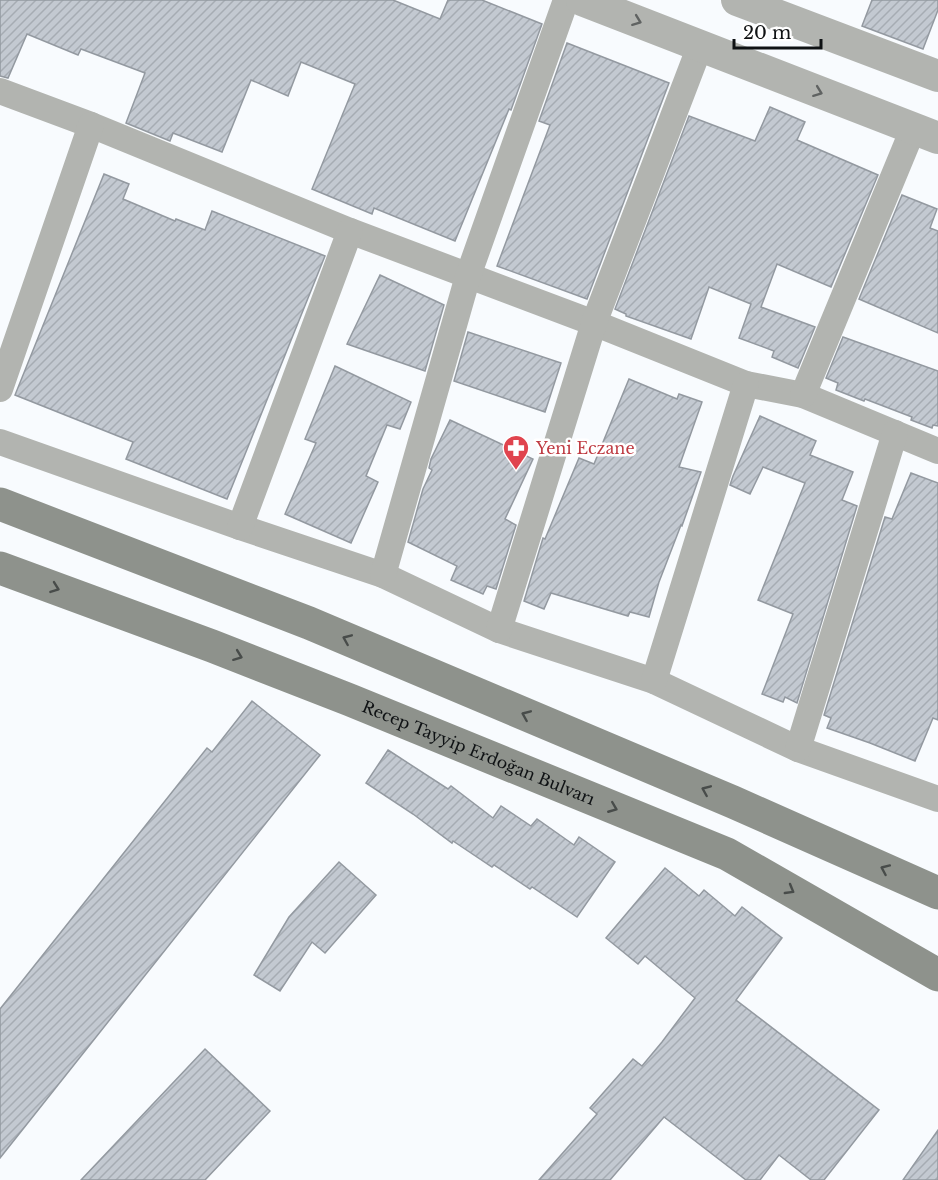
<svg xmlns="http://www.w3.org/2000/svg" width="938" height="1180" font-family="'Libre Baskerville',serif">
  <defs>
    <pattern id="building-hatch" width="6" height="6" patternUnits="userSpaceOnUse" patternTransform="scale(1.5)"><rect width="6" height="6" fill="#c3c9d1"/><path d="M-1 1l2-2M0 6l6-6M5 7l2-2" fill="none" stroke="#a6acb3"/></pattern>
  </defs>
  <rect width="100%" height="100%" fill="#f8fbfe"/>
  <g fill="url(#building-hatch)" stroke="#9399a0" stroke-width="1.5">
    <path d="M0,0H393L440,19L448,0H482L542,24L511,110L509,109L455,241L374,208L372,214L312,189L355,84L301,62L288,96L251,80L222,152L173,133L170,141L126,123L145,73L81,49L78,55L27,34L8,78L0,76Z"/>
    <path d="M872,0H938V10L923,49L862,26Z"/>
    <path d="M567,43L669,83L587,299L497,266L550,125L539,121Z"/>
    <path d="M770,107L805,122L797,140L878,175L831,287L777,264L761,307L815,327L798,368L772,357L774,351L739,338L751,304L709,287L691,339L626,316V314L615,309L689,116L755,141Z"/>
    <path d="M104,174L129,184L123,199L175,221L176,219L205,230L212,211L325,256L227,499L126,459L133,442L15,395Z"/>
    <path d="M902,195L937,209L930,228L938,231V333L859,299Z"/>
    <path d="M380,275L444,305L425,371L347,344Z"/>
    <path d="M468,332L561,363L545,412L454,381Z"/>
    <path d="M843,337L938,371V426L933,425L932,428L911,420L912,417L865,399L864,401L836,390L838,383L826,378Z"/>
    <path d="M335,366L411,402L400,429L387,425L366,476L378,482L351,543L285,514L316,443L305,439Z"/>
    <path d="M629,379L677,399L679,394L702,402L679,467L701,472L682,526L681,525L659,582L649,617L630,612L628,616L551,593L544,609L524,601L543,538L545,539L579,458L594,464Z"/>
    <path d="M760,416L816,441L810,455L853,472L842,500L857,506L797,703L785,697L783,702L762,694L793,614L758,600L805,483L763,467L750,494L730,485L733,476Z"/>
    <path d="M450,420L533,459L505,519L516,525L496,589L487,586L483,594L451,580L457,566L408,542L423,489L432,470L429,468L431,459Z"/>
    <path d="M911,473L938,483V720L933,718L915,761L870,743L827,728L831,718L824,715L885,517L892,519Z"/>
    <path d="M252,701L320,755L0,1158V1009L207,748L212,752Z"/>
    <path d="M388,750L448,789L451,786L493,818L501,806L531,826L537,819L574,845L579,837L615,862L577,917L532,887L530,889L494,865L492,867L453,841L452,843L413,814L366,783Z"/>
    <path d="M339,862L376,895L325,953L312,942L280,991L254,975L289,917Z"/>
    <path d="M665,868L699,896L704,890L735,916L742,907L782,938L736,1000L879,1110L824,1180H811L779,1155L760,1180H746L664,1117L610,1180H539L597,1114L590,1108L633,1059L642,1066L662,1042L695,998L645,956L638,964L606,938Z"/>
    <path d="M205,1049L270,1111L205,1180H81Z"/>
    <path d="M938,1130V1180H903Z"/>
  </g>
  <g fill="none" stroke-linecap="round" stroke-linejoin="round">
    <g stroke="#b2b4b0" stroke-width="26">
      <path d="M0,91L91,125L350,231L594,323L746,384L803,395L938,451"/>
      <path d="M0,389L91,125"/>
      <path d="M803,395L913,129"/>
      <path d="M0,442L240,527L383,575L499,630L654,681L798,749L938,799"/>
      <path d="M240,527L350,231"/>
      <path d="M383,575L468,276L566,0"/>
      <path d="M499,630L594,323L700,46"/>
      <path d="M654,681L746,384"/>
      <path d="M798,749L895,433"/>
    </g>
    <g stroke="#b2b4b0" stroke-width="32">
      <path d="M582,0L938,138"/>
      <path d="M737,0L938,76"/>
    </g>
    <g stroke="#8e928c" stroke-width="33">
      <path d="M0,504L309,623L733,802L938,893"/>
      <path id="s1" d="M0,568L212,646L350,700L727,854L938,975"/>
    </g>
  </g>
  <defs><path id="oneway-chevron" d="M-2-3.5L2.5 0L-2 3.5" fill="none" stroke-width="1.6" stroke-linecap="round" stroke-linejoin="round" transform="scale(1.5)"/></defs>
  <g stroke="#606362">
    <use href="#oneway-chevron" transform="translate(637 21) rotate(21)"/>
    <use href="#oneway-chevron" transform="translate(818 92) rotate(21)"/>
  </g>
  <g stroke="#484c4a">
    <use href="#oneway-chevron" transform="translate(55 588) rotate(20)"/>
    <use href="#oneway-chevron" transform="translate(347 639) rotate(-157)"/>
    <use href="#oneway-chevron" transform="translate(238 656) rotate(21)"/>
    <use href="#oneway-chevron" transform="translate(526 715) rotate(-157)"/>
    <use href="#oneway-chevron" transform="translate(706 790) rotate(-157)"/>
    <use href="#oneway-chevron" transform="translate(613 808) rotate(22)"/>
    <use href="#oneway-chevron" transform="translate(885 869) rotate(-156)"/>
    <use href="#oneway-chevron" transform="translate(790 890) rotate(30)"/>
  </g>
  <defs>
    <g id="pharmacy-pin" transform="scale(1.35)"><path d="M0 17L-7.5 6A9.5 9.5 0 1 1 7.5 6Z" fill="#e0444e" stroke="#fff"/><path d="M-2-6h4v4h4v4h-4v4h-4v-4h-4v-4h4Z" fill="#fff"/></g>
  </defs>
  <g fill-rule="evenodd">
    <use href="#pharmacy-pin" x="516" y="448"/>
  </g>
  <g text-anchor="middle" stroke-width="5" stroke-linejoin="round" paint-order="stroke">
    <g font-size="16" fill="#be3a42" stroke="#fff" text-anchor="start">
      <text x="536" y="454">Yeni Eczane</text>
    </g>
    <g font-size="16" fill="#0f1214" stroke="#fff">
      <text dy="6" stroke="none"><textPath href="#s1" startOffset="513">Recep Tayyip Erdoğan Bulvarı</textPath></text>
    </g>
  </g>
  <path d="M734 39v9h87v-9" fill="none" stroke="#0f1214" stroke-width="3"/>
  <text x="743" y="39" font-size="18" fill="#0f1214" stroke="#ffffff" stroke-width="4.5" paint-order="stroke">20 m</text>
</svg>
